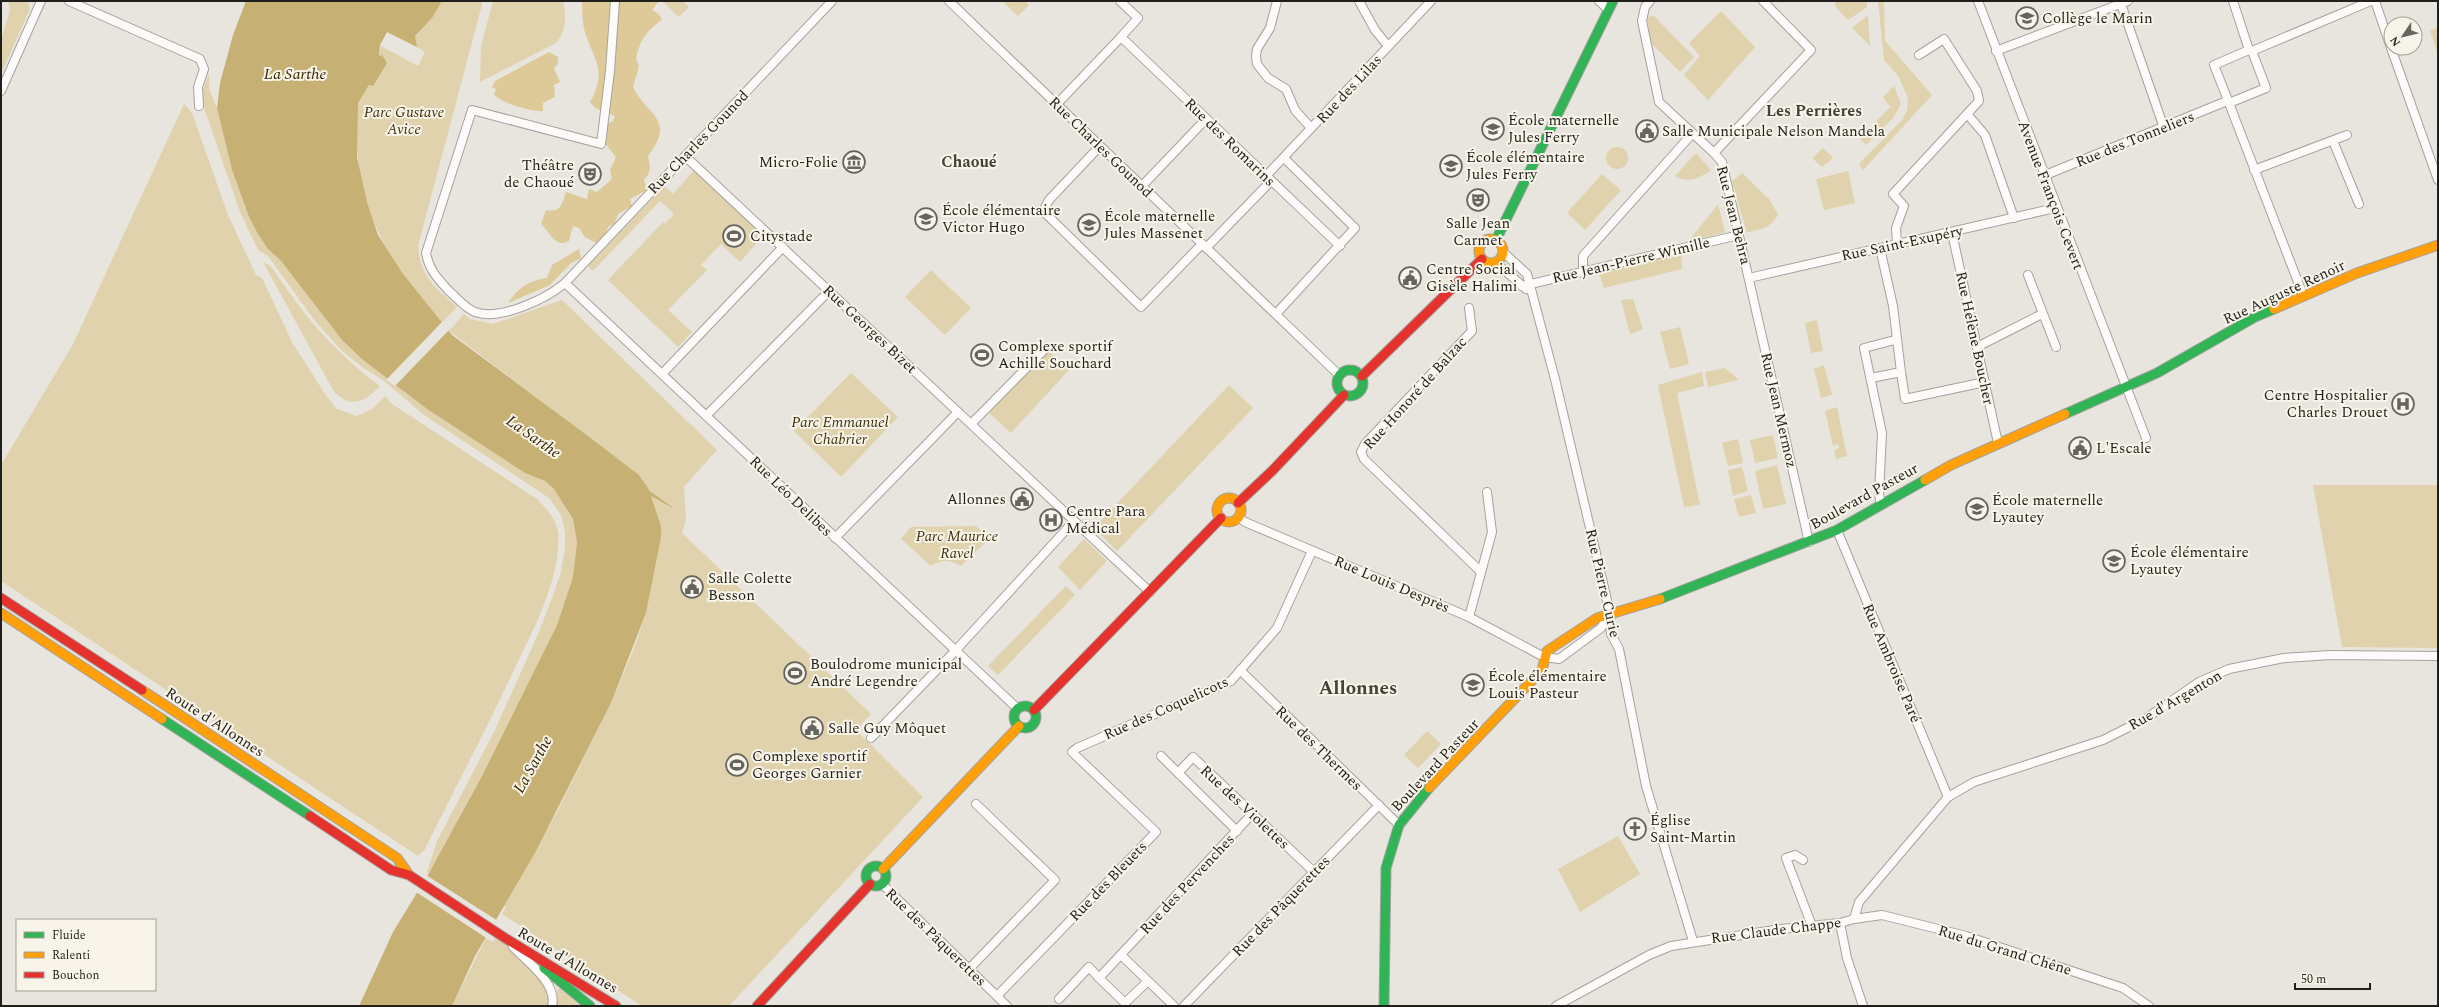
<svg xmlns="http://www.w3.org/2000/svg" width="2439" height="1007" font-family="Spectral,serif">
  <rect width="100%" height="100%" fill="#e8e5de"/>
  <g fill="#e0d2ad">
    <path d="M8,1H28L30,9L1,74V40L10,11Z"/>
    <path d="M442,1H483L418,246C420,277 435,287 457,307L442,323C394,270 358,213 357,140C357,129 356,115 358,104C359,96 365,92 369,86C376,75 379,58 381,46L418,66L425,52L417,47L414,36L432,18Z"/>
    <path d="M493,1H563C567,16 566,31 556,43L480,82L481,46Z"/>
    <path d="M683,1L689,7L679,17L663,2Z"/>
    <path d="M1002,1H1025L1029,5L1018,16Z"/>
    <path d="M1836,1H1867V7L1848,20L1835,6Z"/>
    <path d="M1878,1H1884L1885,41L1932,95L1863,170L1859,164L1903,119L1907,110L1908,98L1899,77L1884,60Z"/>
    <path d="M1721,11L1755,47L1708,100L1684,75L1700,56L1689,43Z"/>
    <path d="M1868,15L1870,46L1852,28Z"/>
    <path d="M1654,16L1694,57L1680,72L1651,43L1647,17Z"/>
    <path d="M2438,27V54L2430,31Z"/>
    <path d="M209,74V89L217,108L232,170L249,217L268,249L281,261L342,340L363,360L427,409L525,473L545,481L558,493L573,519L577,542L573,577L557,625L482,776L429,873L427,872L437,841L494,732L539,632L560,576L565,548V532L561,515L549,498L424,415L383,380L362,367L341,350L315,321L268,256L258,250L240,212L203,105L202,92Z"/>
    <path d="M1894,86L1901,104L1893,118L1866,145L1860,139L1890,107L1883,97Z"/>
    <path d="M184,104L192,113L228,215L256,275L262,278L292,342L325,394L337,409L357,416L372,409L385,396L392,404L537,499C546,508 556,519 558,532C562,578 532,632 513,672C485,732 454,790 425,849L418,856L1,581V465L73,344Z"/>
    <circle cx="1617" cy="158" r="11"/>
    <path d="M1823,148L1833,158L1822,167L1812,158Z"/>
    <path d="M1696,153L1711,170C1700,178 1688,184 1675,176Z"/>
    <path d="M695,169L764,235L740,262L721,244L701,265L707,270L668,310L692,332L678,347L608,280L663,222L665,224L674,214L660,201L593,271L588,266L664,186L673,194Z"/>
    <path d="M1848,171L1855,203L1824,210L1816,179Z"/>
    <path d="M1742,173L1770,200L1778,215C1771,227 1761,230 1747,232L1746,230L1732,181Z"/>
    <path d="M1602,174L1621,190L1585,230L1567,213Z"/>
    <path d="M1718,204L1725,232L1688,242Z"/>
    <path d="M1681,251L1682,269L1604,288L1599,274Z"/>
    <path d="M263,262L271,266C304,316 332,350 380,386C365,402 350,410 333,390Z"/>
    <path d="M931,270L971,308L945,335L905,297Z"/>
    <path d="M1633,299L1643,329L1630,334L1621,300Z"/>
    <path d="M562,300L717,450L684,487L686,520L682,533L871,714L856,730L923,797L729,1006H642L502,914L506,907L504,906L558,810L611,703L635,646L646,613L661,526L651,496L671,508L672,507L650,491L639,475L449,331L464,314L470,319L493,324Z"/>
    <path d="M1817,320L1823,351L1811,353L1805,323Z"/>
    <path d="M1680,327L1689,364L1670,369L1660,332Z"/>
    <path d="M1047,349L1069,370L1011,433L989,413Z"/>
    <path d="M1824,365L1832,395L1821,398L1814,369Z"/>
    <path d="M1725,368L1739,380L1708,387L1705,372Z"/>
    <path d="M1702,372L1704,386L1677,393L1700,505L1684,507L1658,385Z"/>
    <path d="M851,373L898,417L841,477L794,431Z"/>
    <path d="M1229,385L1253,408L1117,551L1094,528Z"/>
    <path d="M1837,407L1847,456L1836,459L1834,450L1839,448L1838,444L1833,446L1825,411Z"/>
    <path d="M1773,435L1778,458L1755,463L1750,440Z"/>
    <path d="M1738,439L1743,463L1728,466L1722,443Z"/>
    <path d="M1777,465L1786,504L1763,509L1755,471Z"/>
    <path d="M1742,467L1748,491L1733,496L1728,470Z"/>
    <path d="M2313,485H2438V648L2342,647Z"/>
    <path d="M1751,495L1756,513L1739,517L1734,499Z"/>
    <path d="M976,526L989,539L961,566C950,560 942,559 931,566L901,539L911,527Z"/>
    <path d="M1084,539L1107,561L1080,590L1058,567Z"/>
    <path d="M1066,586L1075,595L998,675L988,666Z"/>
    <path d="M1427,731L1441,744L1418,768L1404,755Z"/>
    <path d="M1618,836L1640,874L1580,912L1558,869Z"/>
    <path d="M498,934L548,983L552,1006H452L486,938L493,942Z"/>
    <path d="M560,988L580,1006H555L557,990Z"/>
  </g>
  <g fill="#ddca98">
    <path d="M582,1H659L652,10L659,14L662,20C646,31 640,40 636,59L639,66L633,87C647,116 677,119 648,156C650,166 652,172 644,180L647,190L630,199L632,206L618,214L614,225L609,226L604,236L596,243L585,237L579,228L573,226L569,241C554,248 552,234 541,224L546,210C561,213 562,204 566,192L587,199L589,189L597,192L612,179L610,170L616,157L604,142L605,125L613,121L615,116L595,108L590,102C608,71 594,61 585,32C582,21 582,12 582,1Z"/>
    <path d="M549,52L558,57V64L554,68L560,82L554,85L555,97L543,103V111C531,112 503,103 494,95L496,89L492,88L495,81Z"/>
    <path d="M579,249L581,258L571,263L550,285L508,303C518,288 529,280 547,278L552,265Z"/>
  </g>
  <path fill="#c7b073" d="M246,1H442L432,18L415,36L417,47L387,32L380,45L379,56L382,55L387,63L373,86L369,85L358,103L357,157L367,202L378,235L403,274L452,335L592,439L639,475L650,491L672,507V508L651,496L661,526V537L646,613L611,703L536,851L475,956L452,1006H359L393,932L429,873L482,776L557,625L573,577L577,542L573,519L554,489L545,481L525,473L427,409L363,360L342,340L281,261L268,249L258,234L249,217L232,170L217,108L220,83L233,35Z"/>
  <g fill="#e8e5de">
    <path d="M443,321L450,329L395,386L386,380Z"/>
    <path d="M426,875L498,921L488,939L416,892Z"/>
  </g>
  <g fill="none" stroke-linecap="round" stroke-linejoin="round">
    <g stroke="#a4a29d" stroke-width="10">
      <g id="street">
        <path d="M69,1L200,59L204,69L198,87L199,106"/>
        <path d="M615,1L610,71L601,144L472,110L426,253C429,270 438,279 449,291C457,298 465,308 475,312C500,321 546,299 565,283L832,1"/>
        <path d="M949,1L1339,375"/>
        <path d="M1120,1L1138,18L1121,37"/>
        <path d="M1277,1L1270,28L1257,49L1256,56L1257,64L1268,78L1286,89L1295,110L1311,128"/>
        <path d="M1359,1L1375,30L1388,46"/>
        <path d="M1599,1L1609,10"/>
        <path d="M1650,1L1645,7L1642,21L1659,102L1714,153"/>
        <path d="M1763,1L1811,50L1714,153L1722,162L1725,175L1809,542"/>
        <path d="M1978,1L2146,438"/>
        <path d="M2233,1L2249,50"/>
        <path d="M2375,1L2391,48"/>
        <path d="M2121,4L2164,128"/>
        <path d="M2391,48L2438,180"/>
        <path d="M2249,50L2252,51L2266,88L2229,103L2214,65Z"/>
        <path d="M1996,51L2128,1"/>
        <path d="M2252,51L2371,1"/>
        <path d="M1,91L41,1"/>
        <path d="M2229,103L2303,295"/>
        <path d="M1057,104L1121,37L1340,246"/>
        <path d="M1968,115L1985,135L2014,218"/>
        <path d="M2333,141L2359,204"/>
        <path d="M1100,146L1049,200L1043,211L1141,307L1202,244"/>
        <path d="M685,156L1150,592"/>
        <path d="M2254,170L2347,135"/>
        <path d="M1266,176L1431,1"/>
        <path d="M2043,176L2227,101"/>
        <path d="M1142,186L1206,119"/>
        <path d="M1952,233L1998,443"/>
        <path d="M1897,244L1896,228L1904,206L1893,194L1979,101L1977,91L1944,39L1919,55"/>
        <path d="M1206,248L1271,181"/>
        <path d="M1503,252L1527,274L1555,379L1606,596L1610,614L1611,634L1619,649L1646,786L1693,941"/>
        <path d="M1495,262L1526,289"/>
        <path d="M1583,272V256L1692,134"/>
        <path d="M2028,275L2056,347"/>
        <path d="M1749,278L2055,208"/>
        <path d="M565,283L1018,709"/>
        <path d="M1522,286L1739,235"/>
        <path d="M1469,308L1472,331L1365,444L1361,452L1364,459L1481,572"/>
        <path d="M1276,314L1355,228L1284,158"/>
        <path d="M1977,347L2042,314"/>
        <path d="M1901,372L1905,399L1985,382"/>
        <path d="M662,374L783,247"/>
        <path d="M1871,378L1901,372L1893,306L1880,248"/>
        <path d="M706,416L829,291"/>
        <path d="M971,424L1047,347"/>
        <path d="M1881,504L1879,494L1882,433L1864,348L1895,340"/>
        <path d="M1238,517L1245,522L1469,617L1544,657L1559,659L1601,628L1610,614"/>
        <path d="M1837,530L1948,797"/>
        <path d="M835,538L958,412"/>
        <path d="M1469,617L1492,532L1487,492"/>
        <path d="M1240,670L1399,825"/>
        <path d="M871,738L956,650L1074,521"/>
        <path d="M1161,756L1237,831"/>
        <path d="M1178,773L1193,757L1314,872"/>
        <path d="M1803,860L1795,855L1786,858L1812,926"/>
        <path d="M882,884L1007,1006"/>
        <path d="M1854,919L1882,915L1966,936L2123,988L2149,1006"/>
        <path d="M1840,923L1847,958L1863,1006"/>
        <path d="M513,947C527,961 558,984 552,1006"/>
        <path d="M1121,955L1174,1006"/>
        <path d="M969,969L1055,880L976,804"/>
        <path d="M1148,981L1125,1003L1099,978L1252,814"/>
        <path d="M997,996L1156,832L1072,752L1077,748L1231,681L1277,628L1312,551"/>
        <path d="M1059,999L1089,967L1099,978"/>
        <path d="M1184,1006L1379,805"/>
        <path d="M1556,1006L1649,955L1671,946L1781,929L1840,923L1854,919L1859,902L1948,797L1974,782L2103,740L2145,719L2199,682L2229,669L2284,658L2330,655L2438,656"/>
      </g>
    </g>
    <g stroke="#a4a29d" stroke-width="11">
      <g id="fast">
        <path d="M1496,240L1613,1"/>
        <circle cx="1350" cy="383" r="13"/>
        <path d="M2065,414L2157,373L2255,317L2274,309"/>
        <path d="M1660,599L1837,530L1925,480"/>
        <circle cx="1025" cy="717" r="11"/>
        <path d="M162,719L310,816"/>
        <circle cx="876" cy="876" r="10"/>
        <path d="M544,968L590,1006"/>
        <path d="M1384,1006L1386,868L1399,825L1429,788"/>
      </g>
    </g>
    <g stroke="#a4a29d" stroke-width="11">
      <g id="slow">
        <circle cx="1491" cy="251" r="12"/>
        <path d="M2274,309L2357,273L2438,245"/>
        <path d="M1925,480L1951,465L2065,414"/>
        <circle cx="1229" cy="510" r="12"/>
        <path d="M1,613L162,719"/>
        <path d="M142,690L397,858L409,875"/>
        <path d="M1429,788L1542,670L1547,651L1597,618L1660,599"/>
        <path d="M883,869L1019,726"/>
      </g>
    </g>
    <g stroke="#a4a29d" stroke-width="11">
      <g id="jam">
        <path d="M1362,376L1482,259"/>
        <path d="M1238,503L1273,470L1344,395"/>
        <path d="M1,598L142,690"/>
        <path d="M1034,710L1221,518"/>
        <path d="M310,816L391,870L409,875L505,938L616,1006"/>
        <path d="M757,1006L870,884"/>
      </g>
    </g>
    <use href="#street" stroke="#fcfbfa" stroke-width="8"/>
    <use href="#fast" stroke="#30b455" stroke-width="9"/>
    <use href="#slow" stroke="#ff9f0a" stroke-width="9"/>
    <use href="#jam" stroke="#e5322d" stroke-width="9"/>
  </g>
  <defs>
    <g id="school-ring" transform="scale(1.15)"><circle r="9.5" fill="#f8f4e9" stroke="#66645f" stroke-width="1.5"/><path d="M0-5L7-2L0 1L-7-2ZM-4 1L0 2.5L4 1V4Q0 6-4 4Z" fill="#66645f"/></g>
    <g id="civic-ring" transform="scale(1.15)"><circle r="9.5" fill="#f8f4e9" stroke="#66645f" stroke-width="1.5"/><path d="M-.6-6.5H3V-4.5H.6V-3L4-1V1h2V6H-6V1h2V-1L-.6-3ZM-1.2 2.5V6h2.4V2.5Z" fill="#66645f"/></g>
    <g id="museum-ring" transform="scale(1.15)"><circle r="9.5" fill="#f8f4e9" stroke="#66645f" stroke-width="1.5"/><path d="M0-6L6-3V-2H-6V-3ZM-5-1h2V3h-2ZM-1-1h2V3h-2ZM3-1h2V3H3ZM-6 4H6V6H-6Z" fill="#66645f"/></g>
    <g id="theatre-ring" transform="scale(1.15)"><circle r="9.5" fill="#f8f4e9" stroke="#66645f" stroke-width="1.5"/><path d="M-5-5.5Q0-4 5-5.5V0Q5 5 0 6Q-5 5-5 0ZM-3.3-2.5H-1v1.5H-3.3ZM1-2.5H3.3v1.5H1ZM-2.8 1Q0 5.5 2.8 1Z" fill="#66645f"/></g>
    <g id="stadium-ring" transform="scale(1.15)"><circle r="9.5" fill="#f8f4e9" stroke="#66645f" stroke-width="1.5"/><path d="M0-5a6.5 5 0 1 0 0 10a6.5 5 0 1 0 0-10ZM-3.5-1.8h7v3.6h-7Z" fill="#66645f"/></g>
    <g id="hospital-ring" transform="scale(1.15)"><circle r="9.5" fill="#f8f4e9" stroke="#66645f" stroke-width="1.5"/><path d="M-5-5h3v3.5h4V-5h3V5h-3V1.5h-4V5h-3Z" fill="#66645f"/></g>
    <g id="church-ring" transform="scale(1.15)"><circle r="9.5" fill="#f8f4e9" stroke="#66645f" stroke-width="1.5"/><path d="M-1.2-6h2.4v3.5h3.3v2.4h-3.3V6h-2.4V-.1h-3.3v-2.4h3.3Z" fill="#66645f"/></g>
  </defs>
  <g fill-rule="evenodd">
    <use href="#school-ring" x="2027" y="18"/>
    <use href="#school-ring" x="1493" y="129"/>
    <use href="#civic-ring" x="1647" y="131"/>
    <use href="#museum-ring" x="854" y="162"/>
    <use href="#school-ring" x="1451" y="166"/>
    <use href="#theatre-ring" x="590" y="174"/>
    <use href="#theatre-ring" x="1478" y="200"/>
    <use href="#school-ring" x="926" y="219"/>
    <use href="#school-ring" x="1089" y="225"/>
    <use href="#stadium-ring" x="734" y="236"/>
    <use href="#civic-ring" x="1410" y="278"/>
    <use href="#stadium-ring" x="982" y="355"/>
    <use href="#hospital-ring" x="2403" y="404"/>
    <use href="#civic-ring" x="2080" y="448"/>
    <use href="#civic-ring" x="1022" y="499"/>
    <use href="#school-ring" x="1977" y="509"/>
    <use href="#hospital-ring" x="1051" y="520"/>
    <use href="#school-ring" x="2114" y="561"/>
    <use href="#civic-ring" x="692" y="587"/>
    <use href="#stadium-ring" x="795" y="673"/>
    <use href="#school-ring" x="1473" y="685"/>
    <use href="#civic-ring" x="812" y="728"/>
    <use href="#stadium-ring" x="737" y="765"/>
    <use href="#church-ring" x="1635" y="829"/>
  </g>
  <g text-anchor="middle" stroke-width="4" stroke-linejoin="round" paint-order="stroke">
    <g font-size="15" fill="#201f1b" stroke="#f8f4e9" text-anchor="start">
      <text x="2042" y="23">Collège le Marin</text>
      <text x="1508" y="125">École maternelle<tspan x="1508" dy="17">Jules Ferry</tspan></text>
      <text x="1662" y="136">Salle Municipale Nelson Mandela</text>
      <text x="1466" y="162">École élémentaire<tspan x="1466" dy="17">Jules Ferry</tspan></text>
      <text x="838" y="167" text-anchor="end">Micro-Folie</text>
      <text x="574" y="170" text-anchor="end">Théâtre<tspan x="574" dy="17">de Chaoué</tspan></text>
      <text x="942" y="215">École élémentaire<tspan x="942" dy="17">Victor Hugo</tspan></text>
      <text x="1104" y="221">École maternelle<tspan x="1104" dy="17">Jules Massenet</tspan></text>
      <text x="1478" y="228" text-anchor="middle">Salle Jean<tspan x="1478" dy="17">Carmet</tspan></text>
      <text x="750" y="241">Citystade</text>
      <text x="1426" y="274">Centre Social<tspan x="1426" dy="17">Gisèle Halimi</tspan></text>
      <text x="998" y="351">Complexe sportif<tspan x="998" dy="17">Achille Souchard</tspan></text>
      <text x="2388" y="400" text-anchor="end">Centre Hospitalier<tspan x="2388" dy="17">Charles Drouet</tspan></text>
      <text x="2096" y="453">L'Escale</text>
      <text x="1006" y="504" text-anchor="end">Allonnes</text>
      <text x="1992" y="505">École maternelle<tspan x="1992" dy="17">Lyautey</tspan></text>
      <text x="1066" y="516">Centre Para<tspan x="1066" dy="17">Médical</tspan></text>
      <text x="2130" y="557">École élémentaire<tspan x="2130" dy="17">Lyautey</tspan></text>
      <text x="708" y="583">Salle Colette<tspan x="708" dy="17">Besson</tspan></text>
      <text x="810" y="669">Boulodrome municipal<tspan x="810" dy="17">André Legendre</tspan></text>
      <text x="1488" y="681">École élémentaire<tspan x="1488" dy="17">Louis Pasteur</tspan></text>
      <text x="828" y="733">Salle Guy Môquet</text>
      <text x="752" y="761">Complexe sportif<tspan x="752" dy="17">Georges Garnier</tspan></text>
      <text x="1650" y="825">Église<tspan x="1650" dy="17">Saint-Martin</tspan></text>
    </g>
    <g font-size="15" fill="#201f1b" stroke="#f8f4e9">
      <text transform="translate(1349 89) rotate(-47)" y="5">Rue des Lilas</text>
      <text transform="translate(2135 139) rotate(-22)" y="5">Rue des Tonneliers</text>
      <text transform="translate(698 142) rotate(-46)" y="5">Rue Charles Gounod</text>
      <text transform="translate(1230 142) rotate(44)" y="5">Rue des Romarins</text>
      <text transform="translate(1101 147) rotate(44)" y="5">Rue Charles Gounod</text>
      <text transform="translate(2051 195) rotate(69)" y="5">Avenue François Cevert</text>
      <text transform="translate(1734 215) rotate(76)" y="5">Rue Jean Behra</text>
      <text transform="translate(1902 243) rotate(-12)" y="5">Rue Saint-Exupéry</text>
      <text transform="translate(1631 260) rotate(-13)" y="5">Rue Jean-Pierre Wimille</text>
      <text transform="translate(2284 292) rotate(-25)" y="5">Rue Auguste Renoir</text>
      <text transform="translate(870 329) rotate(43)" y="5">Rue Georges Bizet</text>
      <text transform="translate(1975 338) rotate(78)" y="5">Rue Hélène Boucher</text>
      <text transform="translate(1415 393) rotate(-48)" y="5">Rue Honoré de Balzac</text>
      <text transform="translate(1779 410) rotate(77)" y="5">Rue Jean Mermoz</text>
      <text transform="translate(791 496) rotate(44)" y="5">Rue Léo Delibes</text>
      <text transform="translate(1864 496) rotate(-29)" y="5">Boulevard Pasteur</text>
      <text transform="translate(1603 583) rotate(77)" y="5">Rue Pierre Curie</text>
      <text transform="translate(1392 584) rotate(23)" y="5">Rue Louis Desprès</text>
      <text transform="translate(1892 663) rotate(67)" y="5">Rue Ambroise Paré</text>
      <text transform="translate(2175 700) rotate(-30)" y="5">Rue d'Argenton</text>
      <text transform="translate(1166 708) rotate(-24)" y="5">Rue des Coquelicots</text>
      <text transform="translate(215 722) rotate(33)" y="5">Route d'Allonnes</text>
      <text transform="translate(1319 748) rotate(44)" y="5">Rue des Thermes</text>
      <text transform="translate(1435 765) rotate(-47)" y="5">Boulevard Pasteur</text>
      <text transform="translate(1245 807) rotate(43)" y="5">Rue des Violettes</text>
      <text transform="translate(1108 881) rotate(-46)" y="5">Rue des Bleuets</text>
      <text transform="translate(1187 884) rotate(-47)" y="5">Rue des Pervenches</text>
      <text transform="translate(1281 906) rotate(-46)" y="5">Rue des Pâquerettes</text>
      <text transform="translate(1776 930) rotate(-7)" y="5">Rue Claude Chappe</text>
      <text transform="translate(936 937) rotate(44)" y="5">Rue des Pâquerettes</text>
      <text transform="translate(2005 950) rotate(17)" y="5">Rue du Grand Chêne</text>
      <text transform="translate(568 960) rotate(31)" y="5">Route d'Allonnes</text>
    </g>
    <g font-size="15" font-style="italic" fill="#3f320c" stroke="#f8f4e9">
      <text x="404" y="117">Parc Gustave<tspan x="404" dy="17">Avice</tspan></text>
      <text x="840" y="427">Parc Emmanuel<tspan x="840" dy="17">Chabrier</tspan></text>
      <text x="957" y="541">Parc Maurice<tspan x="957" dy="17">Ravel</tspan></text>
    </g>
    <g font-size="16" font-style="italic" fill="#352802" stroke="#f8f4e9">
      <text x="295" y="79">La Sarthe</text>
      <text transform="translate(534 436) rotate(35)" y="6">La Sarthe</text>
      <text transform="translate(532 764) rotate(-61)" y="6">La Sarthe</text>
    </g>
    <g font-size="16" font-weight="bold" fill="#454239" stroke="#f8f4e9">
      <text x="1814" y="116">Les Perrières</text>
      <text x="969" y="167">Chaoué</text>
    </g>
    <g font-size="19" font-weight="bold" fill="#454239" stroke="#f8f4e9">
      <text x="1358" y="694">Allonnes</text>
    </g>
  </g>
  <rect width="2439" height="1007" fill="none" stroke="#201f1b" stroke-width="4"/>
  <rect x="16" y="919" width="140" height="72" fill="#f8f4e9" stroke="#a29f97"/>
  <rect x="24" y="932" width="20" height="6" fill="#30b455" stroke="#a29f97"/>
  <text x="52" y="939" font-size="12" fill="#201f1b">Fluide</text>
  <rect x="24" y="952" width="20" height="6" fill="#ff9f0a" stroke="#a29f97"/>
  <text x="52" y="959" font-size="12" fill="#201f1b">Ralenti</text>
  <rect x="24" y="972" width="20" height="6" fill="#e5322d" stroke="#a29f97"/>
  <text x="52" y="979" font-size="12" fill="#201f1b">Bouchon</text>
  <g transform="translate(2403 36) rotate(235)"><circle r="19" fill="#f8f4e9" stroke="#a29f97"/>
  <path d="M0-3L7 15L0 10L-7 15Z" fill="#66645f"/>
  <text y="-6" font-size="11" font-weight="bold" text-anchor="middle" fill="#201f1b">N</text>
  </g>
  <path d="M2295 983v6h75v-6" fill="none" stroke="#201f1b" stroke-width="2"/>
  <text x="2301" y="983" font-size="12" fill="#201f1b" stroke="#f8f4e9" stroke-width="3" paint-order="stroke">50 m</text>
</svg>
